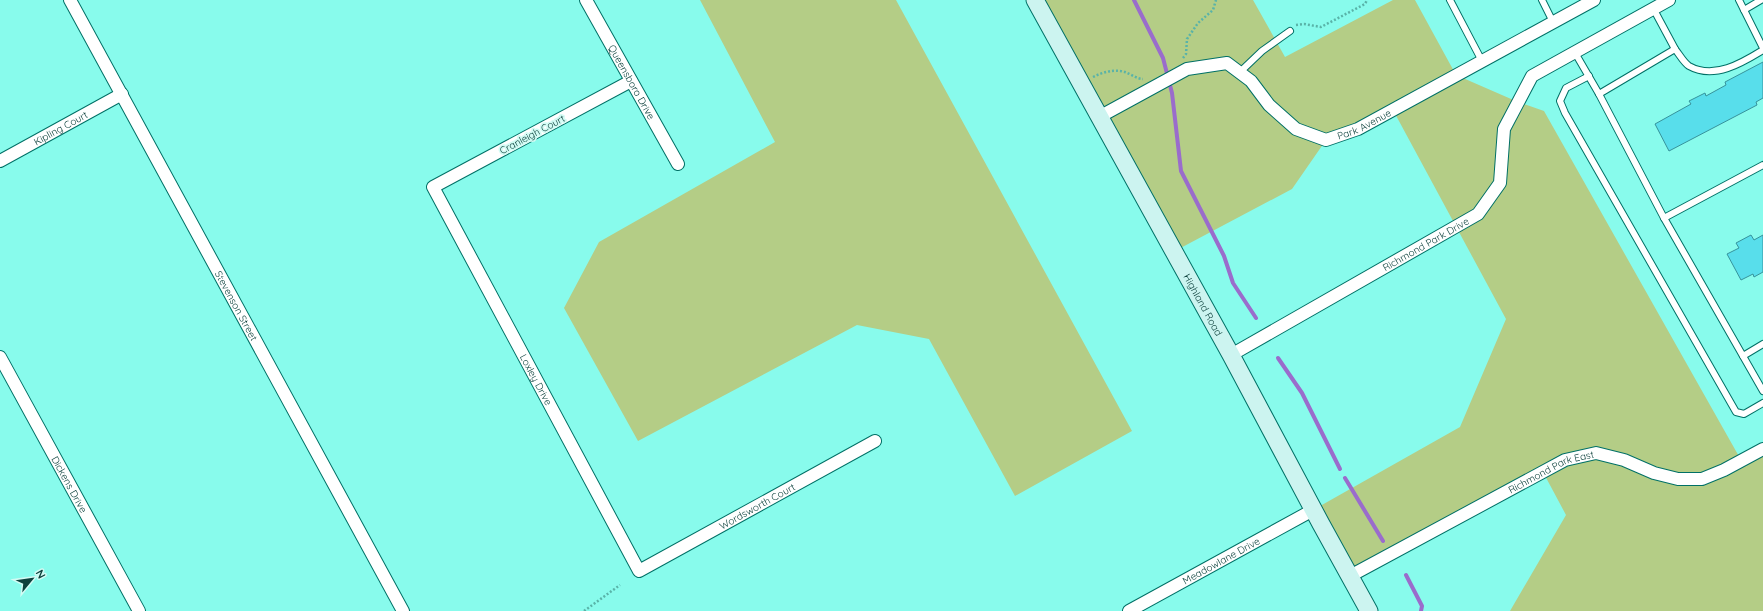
<svg xmlns="http://www.w3.org/2000/svg" width="1763" height="611" font-family="Quicksand,sans-serif">
  <rect width="100%" height="100%" fill="#88fbec"/>
  <g fill="#b4cd86">
    <path d="M700,0H896L1132,431L1015,496L929,339L857,325L638,441L564,308L599,242L775,142Z"/>
    <path d="M1035,0H1253L1285,57L1393,0H1415L1456,75L1518,102L1544,111L1741,460L1763,449V611H1510L1566,515L1543,472L1350,576L1313,510L1460,427L1506,319L1393,110L1326,140L1292,189L1173,252Z"/>
  </g>
  <g fill="none" stroke-linecap="round" stroke-linejoin="round">
    <g stroke="#9a6ccc" stroke-width="4">
      <path d="M1134,0L1163,58L1172,93L1181,171L1224,256L1233,283L1256,318"/>
      <path d="M1278,358L1302,393L1340,469"/>
      <path d="M1345,478L1383,541"/>
      <path d="M1406,575L1422,606L1421,611"/>
    </g>
  </g>
  <g fill="#58deeb" stroke="#36939c">
    <path d="M1763,62V98L1756,102L1757,105L1669,151L1655,124L1691,104L1689,101L1705,93L1706,96L1726,85L1725,82Z"/>
    <path d="M1751,235L1754,240L1763,235V272L1754,277L1753,274L1741,280L1727,254L1739,248L1736,243Z"/>
  </g>
  <g fill="none" stroke-linecap="round" stroke-linejoin="round">
    <g stroke="#007066" stroke-width="8">
      <g id="lane">
        <path d="M1450,0L1482,61"/>
        <path d="M1542,0L1553,22"/>
        <path d="M1739,0L1763,48"/>
        <path d="M1653,8L1675,49"/>
        <path d="M1744,10L1761,0"/>
        <path d="M1574,51L1599,94L1664,218L1763,391"/>
        <path d="M1240,72L1262,51L1290,31"/>
        <path d="M1589,76L1566,88L1560,101L1565,113L1736,412L1744,414L1763,403"/>
        <path d="M1599,94L1675,49C1679,54 1684,63 1689,66C1714,80 1742,63 1763,50"/>
        <path d="M1664,218L1763,165"/>
        <path d="M1743,356L1763,344"/>
      </g>
    </g>
    <g stroke="#007066" stroke-width="14">
      <g id="street">
        <path id="s1" d="M70,0L403,611"/>
        <path id="s2" d="M586,0L678,164"/>
        <path id="s3" d="M631,81L433,187L639,571L875,441"/>
        <path id="s4" d="M1099,117L1187,69L1227,63L1251,81L1269,105L1296,129L1326,140L1358,129L1594,0"/>
        <path id="s5" d="M0,161L122,94"/>
        <path id="s6" d="M1231,355L1478,214L1500,183L1504,129L1532,76L1669,0"/>
        <path id="s7" d="M0,357L139,611"/>
        <path id="s8" d="M1350,576L1565,460L1596,453L1624,460L1654,473L1678,479H1702L1724,470L1763,449"/>
        <path id="s9" d="M1129,611L1313,510"/>
      </g>
    </g>
    <g stroke="#007066" stroke-width="19">
      <g id="secondary">
        <path id="s10" d="M1035,0L1231,355L1321,524L1369,611"/>
      </g>
    </g>
    <g stroke="#59b3a8" stroke-width="2.5" stroke-dasharray="2 2" stroke-linecap="butt">
      <path d="M1296,25L1304,24L1321,27L1365,4L1367,0"/>
      <path d="M1183,58L1186,54L1187,39L1198,23L1213,10L1216,0"/>
      <path d="M1093,77C1103,72 1114,69 1125,72C1131,74 1137,79 1143,79"/>
      <path d="M584,611L620,585"/>
    </g>
    <use href="#lane" stroke="#fff" stroke-width="6"/>
    <use href="#street" stroke="#fff" stroke-width="12"/>
    <use href="#secondary" stroke="#ccf4f0" stroke-width="17"/>
  </g>
  <g text-anchor="middle" stroke-width="3.5" stroke-linejoin="round" paint-order="stroke">
    <g font-size="10" fill="#0e423d" stroke="#d2fbf4">
      <text dy="4" stroke="none"><textPath href="#s2" startOffset="94">Queensboro Drive</textPath></text>
      <text dy="4" stroke="none"><textPath href="#s4" startOffset="310">Park Avenue</textPath></text>
      <text dy="4" stroke="none"><textPath href="#s5" startOffset="69">Kipling Court</textPath></text>
      <text transform="translate(532 134) rotate(-28)" y="4">Cranleigh Court</text>
      <text dy="4" stroke="none"><textPath href="#s6" startOffset="224">Richmond Park Drive</textPath></text>
      <text dy="4" stroke="none"><textPath href="#s1" startOffset="348">Stevenson Street</textPath></text>
      <text dy="4" stroke="none"><textPath href="#s10" startOffset="348">Highland Road</textPath></text>
      <text dy="4" stroke="none"><textPath href="#s3" startOffset="443">Loxley Drive</textPath></text>
      <text dy="4" stroke="none"><textPath href="#s8" startOffset="227">Richmond Park East</textPath></text>
      <text dy="4" stroke="none"><textPath href="#s7" startOffset="145">Dickens Drive</textPath></text>
      <text dy="4" stroke="none"><textPath href="#s3" startOffset="795">Wordsworth Court</textPath></text>
      <text dy="4" stroke="none"><textPath href="#s9" startOffset="105">Meadowlane Drive</textPath></text>
    </g>
  </g>
  <g transform="translate(32 579) rotate(61)" stroke="#d2fbf4" stroke-width="3" paint-order="stroke">
  <path d="M0-3L7 15L0 10L-7 15Z" fill="#0e423d"/>
  <text y="-6" font-size="11" font-weight="bold" text-anchor="middle" fill="#0e423d">N</text>
  </g>
</svg>
